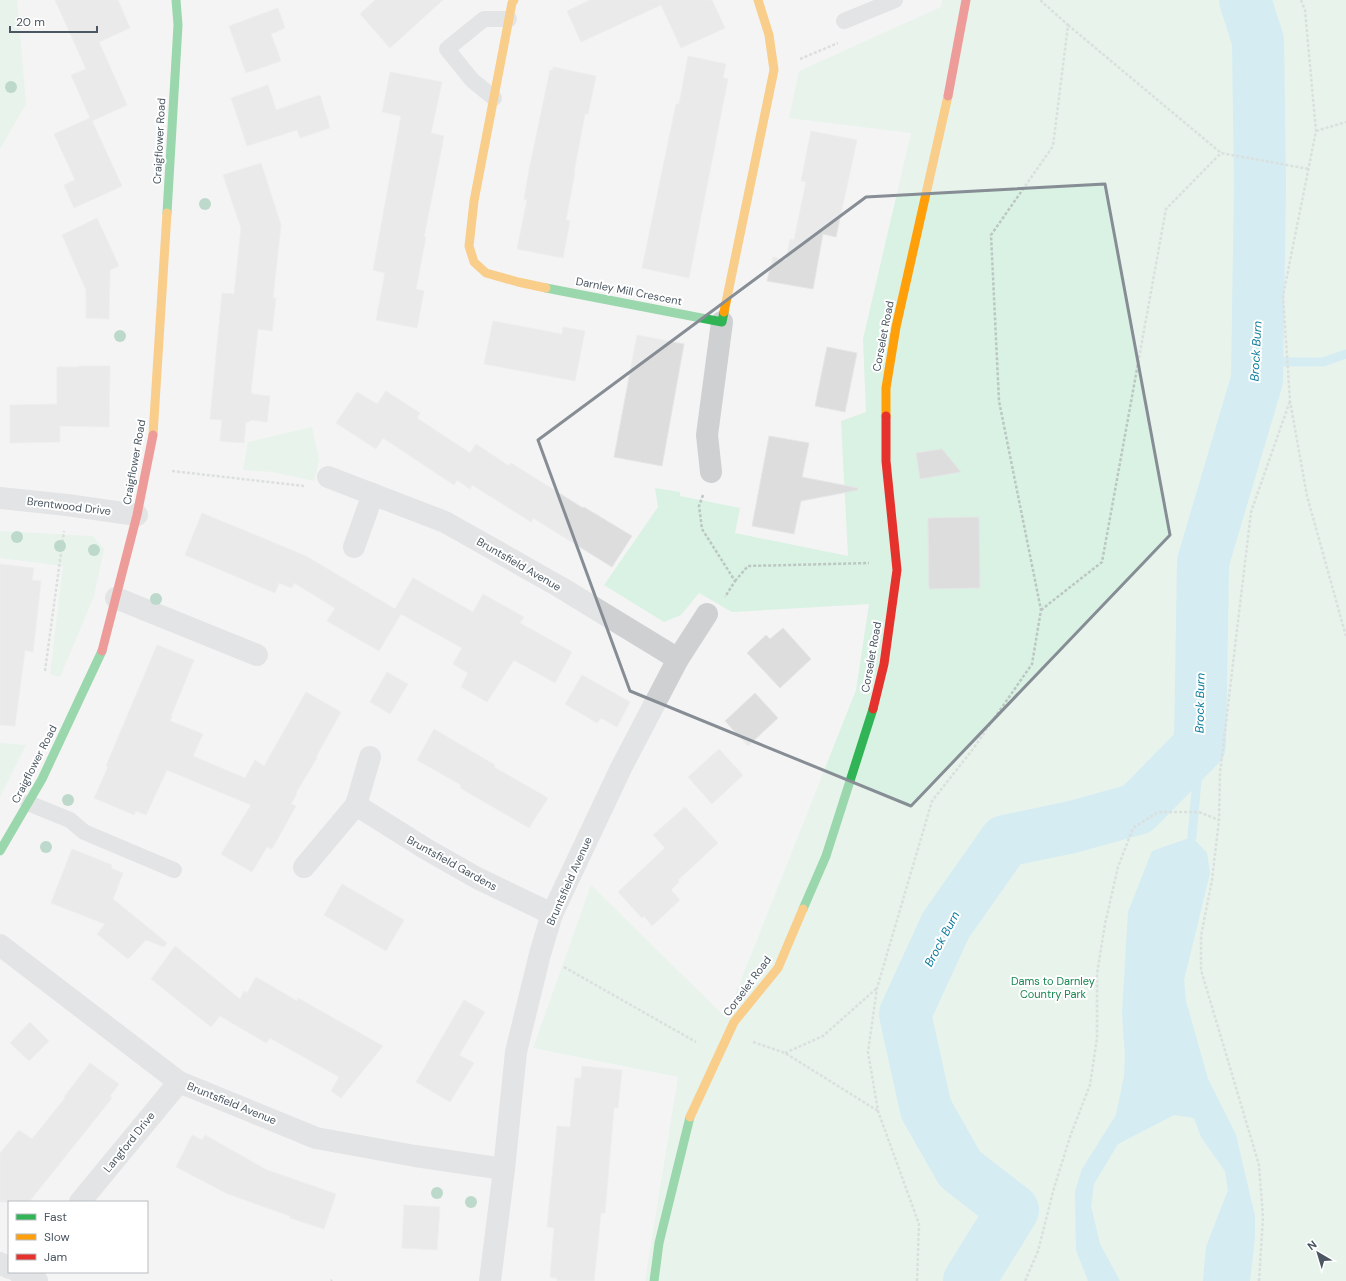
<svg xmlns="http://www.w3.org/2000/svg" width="1346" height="1281" font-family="'DM Sans',sans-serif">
  <rect width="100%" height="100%" fill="#f4f4f4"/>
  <g fill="#d9f2e3">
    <path d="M0,0H17L26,104L0,149Z"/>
    <path d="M942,0H1346V1281H645L678,1077L533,1048L591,885L726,1018L856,690L869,604L732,612L699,593L681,615L664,622L604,585L658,507L655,488L680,492V496L740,508L735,533L848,556L841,421L866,412L863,339L911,133L789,118L799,71L941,7Z"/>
    <path d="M312,427L319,460L314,481L272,472L243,470L248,442Z"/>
    <path d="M0,531L93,536L104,549L94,596L60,677L50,674L63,566L0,558Z"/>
    <path d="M0,743L26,745L0,797Z"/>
  </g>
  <path fill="#aee2f0" d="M1192,837L1207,853L1210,873L1184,980L1186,1001L1208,1079L1236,1135L1255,1216V1238L1250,1281H1203L1206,1247L1228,1190L1225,1171L1201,1137L1194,1118L1174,1115L1118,1144L1094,1184L1091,1206L1100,1244L1120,1281H1088L1076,1250L1075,1191L1082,1169L1116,1115L1124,1076L1125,1056L1122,1013L1128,912L1152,851Z"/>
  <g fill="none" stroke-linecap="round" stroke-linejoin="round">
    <g stroke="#aee2f0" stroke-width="9">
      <path d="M1257,362H1323L1346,354"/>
      <path d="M1192,837L1200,745"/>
    </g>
    <path stroke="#aee2f0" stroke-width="52" d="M969,1281L1013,1210L960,1169L926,1109L905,1014L946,925L1005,841L1072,827L1137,809L1200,745L1203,562L1257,380L1260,185L1258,41L1245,0"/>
  </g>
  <g fill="#ddddde" stroke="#e5e6e7">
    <path d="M55,0H118L130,28L99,42L127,105L92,121L122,186L74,208L64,185L75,180L54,134L90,118L71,75L86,69Z"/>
    <path d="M375,0H443L390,48L360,14Z"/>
    <path d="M590,0H712L725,28L681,48L661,5L581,42L567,11Z"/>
    <path d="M278,8L285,28L271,34L281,61L246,73L229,26Z"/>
    <path d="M688,56L726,64L723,78L728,79L689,278L642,268L676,104H679Z"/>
    <path d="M553,67L596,76L588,114H585L574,172H575L566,220L570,221L563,258L517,249L527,200L524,199L529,170L550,70H553Z"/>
    <path d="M390,72L442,82L431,133L444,136L424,237H426L416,289L424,291L417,328L376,320L385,273L373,270L401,116L382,112Z"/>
    <path d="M268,85L276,110L320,95L330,128L300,138L297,130L247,146L231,98Z"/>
    <path d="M811,131L857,140L836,237L823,234L813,289L767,281L773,257L786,260L790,239L794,240L806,182L801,181Z"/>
    <path d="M261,163L281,225L273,298H276L272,331L258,329L251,392H252V394L270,396L267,422L250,420V422H246L244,443L220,441L222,420L210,419L222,293L234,294L241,228L223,175Z"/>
    <path d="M97,218L119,266L110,270L109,319L86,318V290L62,235Z"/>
    <path d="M493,321L562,334L563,327L585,331L575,381L484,364Z"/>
    <path d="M637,335L684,344L662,466L614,457Z"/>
    <path d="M827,347L857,353L845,412L815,406Z"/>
    <path d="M79,366H110L109,427L60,426V442L10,443V405L57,404V367H79Z"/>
    <path d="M386,391L420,413L417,418L470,453L476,444L509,466L511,463L583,508L584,507L632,536L612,567L533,518L531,522L472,485L470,489L457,480L454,485L383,438L376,449L336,423L357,392L377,404Z"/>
    <path d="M769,436L809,443L802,477L858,488V490L801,501L794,534L752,526Z"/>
    <path d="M942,449L961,472L920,479L916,453Z"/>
    <path d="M202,513L306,556L395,609L413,578L473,612L483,594L524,617L520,623L572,652L555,683L514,660L487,702L461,687L468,673L453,664L462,648L401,614L379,651L327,621L335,608L294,583L292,588L279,583L275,593L185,555Z"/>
    <path d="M979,517L980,588L929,589L928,518Z"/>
    <path d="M0,564L34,568L32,580L41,581L33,652L25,650L15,726L0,725Z"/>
    <path d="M783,628L811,659L780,688L747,653L766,635L770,639Z"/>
    <path d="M157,645L194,660L171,716H172L170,721L203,734L193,756L245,778L255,760L264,766L306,692L341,712L316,757L317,758L296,793L297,794L291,804L296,806L272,849L267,847L252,872L221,854L251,805L167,770L146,815L136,811L134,815L94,798L108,767L106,766Z"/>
    <path d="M387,672L408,684L390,714L370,702Z"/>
    <path d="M582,675L630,702L617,727L601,718L597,723L565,704Z"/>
    <path d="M755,693L778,718L748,746L725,721Z"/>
    <path d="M434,729L495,765L494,767L548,798L529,828L460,788L461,785L417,760Z"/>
    <path d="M719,749L743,775L712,804L688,777Z"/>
    <path d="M685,807L718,843L678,880L679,882L671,890L680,900L652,926L644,916L642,918L618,892L665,848L653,835Z"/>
    <path d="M72,849L112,865L111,868L123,873L113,899L167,943L164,947L146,940L128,959L97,934L105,924L51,903Z"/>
    <path d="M342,884L404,920L386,951L324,915Z"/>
    <path d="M175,946L240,999L244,991L247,993L256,977L297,1001L298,998L383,1046L341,1098L331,1091L339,1077L270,1038L266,1043L220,1016L211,1027L151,979Z"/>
    <path d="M464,1000L485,1012L459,1055L474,1063L450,1102L416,1082Z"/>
    <path d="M30,1022L49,1041L29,1061L10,1043Z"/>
    <path d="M90,1063L119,1084L110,1096L112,1098L29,1202H0V1153L19,1130L32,1139L65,1098L64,1097Z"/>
    <path d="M582,1066L622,1070L618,1108H614L605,1213H601L594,1281H557V1278L550,1277L554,1228L547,1227L557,1126L570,1127L575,1078H581Z"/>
    <path d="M192,1135L202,1140L205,1135L267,1170L336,1194L324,1229L290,1218V1216L228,1194L176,1167Z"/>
    <path d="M404,1205L440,1207L437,1250L402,1248Z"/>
  </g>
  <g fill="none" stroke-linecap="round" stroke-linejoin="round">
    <g stroke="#bcc7c4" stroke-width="2.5" stroke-dasharray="3 2" stroke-linecap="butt">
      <path d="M1301,0L1305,10L1316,131L1283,296L1290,401L1307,496L1346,636"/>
      <path d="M1068,25L1221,153L1309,169"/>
      <path d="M800,59L838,43"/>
      <path d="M1316,131L1346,122"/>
      <path d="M172,471L304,486"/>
      <path d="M703,495L699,506L702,529L735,581L725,597"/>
      <path d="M735,581L748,566L869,563"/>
      <path d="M1041,610L1102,562L1166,209L1221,153"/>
      <path d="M45,671L64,531"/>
      <path d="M564,967L696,1042"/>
      <path d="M753,1042L785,1053L878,1111"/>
      <path d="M785,1053L823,1036L877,988"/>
      <path d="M331,1281L332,1280"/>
      <path d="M917,1281L919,1224L878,1111L868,1052L877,988L932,801L973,749L1032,664L1041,610L999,401L991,235L1053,146L1068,25L1040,0"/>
      <path d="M1025,1281L1038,1251L1054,1188L1071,1134L1090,1085L1097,1038V974L1105,924L1118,867L1133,828L1158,812H1199L1219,820"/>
      <path d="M1259,1281L1263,1217L1259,1165L1201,970V936L1212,880L1219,820L1220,773L1251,512L1290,401"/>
    </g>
    <g stroke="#ced0d2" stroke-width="16">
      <path d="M844,21L895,0"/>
      <path d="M494,98L472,80L447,49L484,19H509"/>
      <path d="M28,803L70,820L84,832L174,870"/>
    </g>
    <g stroke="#ced0d2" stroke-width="22">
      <path d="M711,472L707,435L722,322"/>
      <path d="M328,477L445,522L560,587L678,659"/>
      <path d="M0,498L67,505L137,515"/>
      <path d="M354,547L373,494"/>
      <path d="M116,598L257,655"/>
      <path d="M356,805L426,849L477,878L552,914"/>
      <path d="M304,867L356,805L370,757"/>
      <path d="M0,945L179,1082L316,1138L415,1156L504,1169"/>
      <path d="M80,1202L179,1082"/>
      <path d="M0,1263L9,1268"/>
      <path d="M18,1272L37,1281"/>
      <path d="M490,1281L504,1169L516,1052L540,954L552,914L621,768L678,659L707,614"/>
    </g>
    <g stroke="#30b455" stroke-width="9">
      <path d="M167,213L178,25L176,0"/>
      <path d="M546,288L722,322L724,312"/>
      <path d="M0,851L42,779L102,651"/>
      <path d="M803,909L826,856L873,709"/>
      <path d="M654,1281L659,1243L690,1117"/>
    </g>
    <g stroke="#ff9f0a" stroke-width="9">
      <path d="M514,0L512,3L474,201L469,246L474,262L486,273L518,282L546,288"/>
      <path d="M724,312L774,70L769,35L758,0"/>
      <path d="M886,416V388L896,327L948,96"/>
      <path d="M153,435L167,213"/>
      <path d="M690,1117L734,1022L778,968L803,909"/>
    </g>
    <g stroke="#e5322d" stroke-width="9">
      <path d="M948,96L966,0"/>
      <path d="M102,651L137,515L153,435"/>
      <path d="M873,709L884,664L897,570L886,461V416"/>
    </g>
  </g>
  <g fill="#7ab899">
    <circle cx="11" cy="87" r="6"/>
    <circle cx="205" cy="204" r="6"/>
    <circle cx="120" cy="336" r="6"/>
    <circle cx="17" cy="537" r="6"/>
    <circle cx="60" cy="546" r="6"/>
    <circle cx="94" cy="550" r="6"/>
    <circle cx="156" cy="599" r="6"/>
    <circle cx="68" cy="800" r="6"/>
    <circle cx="46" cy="847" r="6"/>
    <circle cx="437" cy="1193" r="6"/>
    <circle cx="471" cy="1202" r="6"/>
  </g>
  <path d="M0 0H1346V1281H0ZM1105,184L1170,535L911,806L630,691L538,440L866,197Z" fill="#f4f4f4" fill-opacity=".55" fill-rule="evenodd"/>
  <path fill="none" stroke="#868d94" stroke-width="3" stroke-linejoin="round" d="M1105,184L1170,535L911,806L630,691L538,440L866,197Z"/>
  <g text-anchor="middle" stroke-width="4" stroke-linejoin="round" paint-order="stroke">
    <g font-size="11" fill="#4a5661" stroke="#fff">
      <text transform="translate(159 141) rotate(-87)" y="4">Craigflower Road</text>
      <text transform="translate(629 291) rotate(11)" y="4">Darnley Mill Crescent</text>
      <text transform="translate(883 336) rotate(-79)" y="4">Corselet Road</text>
      <text transform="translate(134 462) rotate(-80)" y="4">Craigflower Road</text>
      <text transform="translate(69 506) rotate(7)" y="4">Brentwood Drive</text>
      <text transform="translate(519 564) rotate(30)" y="4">Bruntsfield Avenue</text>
      <text transform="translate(871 657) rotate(-80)" y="4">Corselet Road</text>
      <text transform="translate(34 764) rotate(-63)" y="4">Craigflower Road</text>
      <text transform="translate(452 863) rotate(29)" y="4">Bruntsfield Gardens</text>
      <text transform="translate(569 881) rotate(-66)" y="4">Bruntsfield Avenue</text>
      <text transform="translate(747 986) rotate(-53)" y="4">Corselet Road</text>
      <text transform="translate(232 1103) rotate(22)" y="4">Bruntsfield Avenue</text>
      <text transform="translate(129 1142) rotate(-51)" y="4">Langford Drive</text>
    </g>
    <g font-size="11" fill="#17864f" stroke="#fff">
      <text x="1053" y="985">Dams to Darnley<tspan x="1053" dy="13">Country Park</tspan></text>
    </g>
    <g font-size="12" font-style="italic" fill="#0c7c9b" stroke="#fff">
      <text transform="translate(1256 351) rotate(-87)" y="4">Brock Burn</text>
      <text transform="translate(1200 703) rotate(-89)" y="4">Brock Burn</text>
      <text transform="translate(942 939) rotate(-62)" y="4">Brock Burn</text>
    </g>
  </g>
  <rect x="8" y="1201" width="140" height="72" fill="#ffffff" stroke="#b7bbc0"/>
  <rect x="16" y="1214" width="20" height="6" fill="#30b455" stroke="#b7bbc0"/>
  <text x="44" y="1221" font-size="12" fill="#4a5661">Fast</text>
  <rect x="16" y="1234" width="20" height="6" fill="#ff9f0a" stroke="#b7bbc0"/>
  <text x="44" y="1241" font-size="12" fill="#4a5661">Slow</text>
  <rect x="16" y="1254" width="20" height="6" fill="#e5322d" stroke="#b7bbc0"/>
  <text x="44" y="1261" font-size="12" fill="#4a5661">Jam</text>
  <g transform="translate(1318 1253) rotate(322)" stroke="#ffffff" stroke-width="3" paint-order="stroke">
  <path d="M0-3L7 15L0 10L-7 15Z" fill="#4a5661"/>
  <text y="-6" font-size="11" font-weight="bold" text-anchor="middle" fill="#4a5661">N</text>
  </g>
  <path d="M10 26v6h87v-6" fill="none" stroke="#4a5661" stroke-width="2"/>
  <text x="16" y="26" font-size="12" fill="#4a5661" stroke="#ffffff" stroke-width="3" paint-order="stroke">20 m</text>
</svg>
